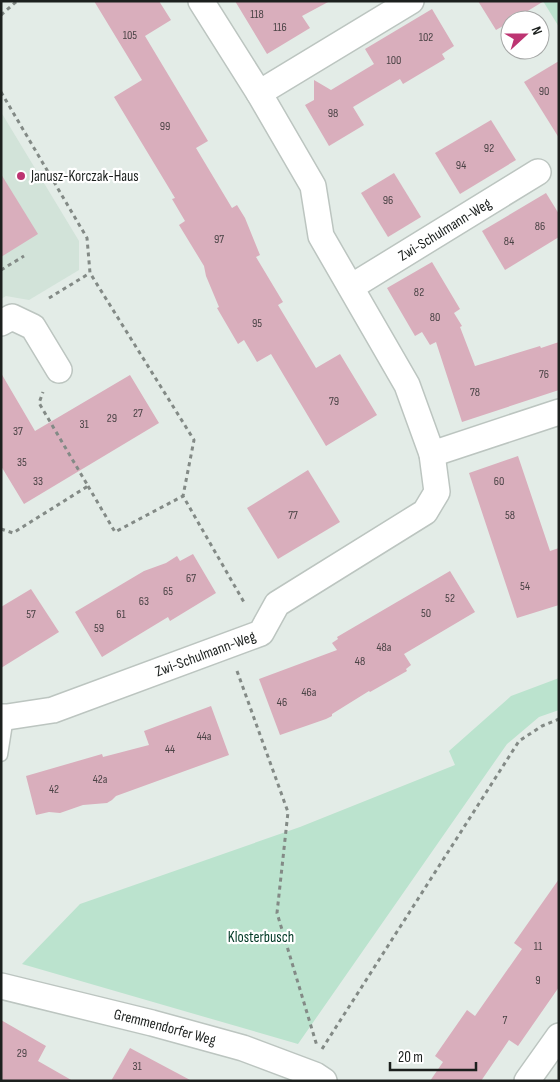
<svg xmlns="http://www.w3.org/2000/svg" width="560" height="1082" font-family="'Sofia Sans Condensed',sans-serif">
  <rect width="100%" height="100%" fill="#e3ece7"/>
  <path fill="#d2e3d9" d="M1,112L79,241V270L29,300L6,296L1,299Z"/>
  <g fill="#bbe3ce">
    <path d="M543,1H559V27Z"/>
    <path d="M559,678V710L539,717L507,744L298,1044L22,964L80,904L300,827L455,765L449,751L511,696Z"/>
  </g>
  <g fill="#d9aebc">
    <path d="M94,1H159L171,20L145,36L208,141L196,148L232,208L237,205L245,218L260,255L256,257L283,302L278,305L316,368L340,354L377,415L326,446L271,354L257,362L244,340L238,344L217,308L219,307L206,276L204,266L179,225L185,221L172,199L175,198L114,97L142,80Z"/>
    <path d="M235,1H330L302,16L310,28L267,54Z"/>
    <path d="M478,1H544L513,20H510V22L496,30Z"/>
    <path d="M432,9L454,46L442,54L445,59L403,84L400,79L353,107L364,125L329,146L305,105L314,100V80L331,90L374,64L365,49Z"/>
    <path d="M559,61V138L524,82Z"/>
    <path d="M491,120L516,160L460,194L435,153Z"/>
    <path d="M394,173L421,217L388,237L361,193Z"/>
    <path d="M1,174L38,234L1,257Z"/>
    <path d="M546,193L559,214V237L505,270L482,231Z"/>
    <path d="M432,262L460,309L454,313L462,326L460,327L475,366L540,346L541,348L559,342V390L462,422L436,342L430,345L422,332L415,336L387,288Z"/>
    <path d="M1,373L35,431L130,375L159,423L24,504L1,466Z"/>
    <path d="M518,456L550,551L559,548V605L517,618L469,473Z"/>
    <path d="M308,470L340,522L278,559L247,508Z"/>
    <path d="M193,554L216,593L170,621L168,617L102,657L75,612L144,571L166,563L177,556L180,561Z"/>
    <path d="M450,571L475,612L404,654L411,665L406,669L407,671L370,692L369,691L332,714V716L326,719L280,735L259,679L337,650L332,643L338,639L337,637Z"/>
    <path d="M31,589L59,632L1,668V607Z"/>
    <path d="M211,706L229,755L116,796L112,800L107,803L83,805L60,813L49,812L36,815L26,776L102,754L103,757L149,745L144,731Z"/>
    <path d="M559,879V987L518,1046L509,1040L481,1081H430L443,1062L435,1056L467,1010L475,1016L522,949L514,943Z"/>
    <path d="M1,1020L46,1046L38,1061L73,1081H1Z"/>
    <path d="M130,1048L192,1081H111Z"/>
  </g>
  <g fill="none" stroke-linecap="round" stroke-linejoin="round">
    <g stroke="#bcc5c0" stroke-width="15">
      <path id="lane" d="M1,755L7,717"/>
    </g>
    <g stroke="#bcc5c0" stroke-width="28">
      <g id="street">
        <path d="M259,93L411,1"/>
        <path id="s1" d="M351,287L538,172"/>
        <path d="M1,323L12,317L33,327L59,370"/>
        <path d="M432,454L559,412"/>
        <path id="s2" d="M1,717H7L53,710L261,633L277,604L425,512L437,492L432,454L407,385L321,236L313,186L259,93L201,1"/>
        <path id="s3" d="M1,986L152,1023L243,1048L315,1075L324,1081"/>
        <path d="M527,1081L559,1036"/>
      </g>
    </g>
    <g stroke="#838a86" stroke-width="3" stroke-dasharray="4 4" stroke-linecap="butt">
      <path d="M1,15L17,1"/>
      <path d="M1,92L87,238L90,273L194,440L183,496L245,604"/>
      <path d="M1,270L24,256"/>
      <path d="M49,298L90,273"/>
      <path d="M88,486L115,532L183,496"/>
      <path d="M1,529L13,533L88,486L39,403L43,392"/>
      <path d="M237,671L288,812L277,913L317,1046"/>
      <path d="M322,1049L519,741L542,726L559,719"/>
    </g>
    <use href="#lane" stroke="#fff" stroke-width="12"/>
    <use href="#street" stroke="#fff" stroke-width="25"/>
  </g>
  <circle fill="#bd3472" stroke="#fff" stroke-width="2" cx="21" cy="176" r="5"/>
  <g text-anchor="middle" stroke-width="4.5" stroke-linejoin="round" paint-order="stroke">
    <g font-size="12" fill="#4b4446">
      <text x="257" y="18">118</text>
      <text x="280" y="31">116</text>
      <text x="130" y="39">105</text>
      <text x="426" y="41">102</text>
      <text x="394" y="64">100</text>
      <text x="544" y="95">90</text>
      <text x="333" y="117">98</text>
      <text x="165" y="130">99</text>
      <text x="489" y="152">92</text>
      <text x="461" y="169">94</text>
      <text x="388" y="204">96</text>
      <text x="540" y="230">86</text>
      <text x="219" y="243">97</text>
      <text x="509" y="245">84</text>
      <text x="419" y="296">82</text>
      <text x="435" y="321">80</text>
      <text x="257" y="327">95</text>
      <text x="544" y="378">76</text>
      <text x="475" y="396">78</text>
      <text x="334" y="405">79</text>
      <text x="138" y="417">27</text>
      <text x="112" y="422">29</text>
      <text x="84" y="428">31</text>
      <text x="18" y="435">37</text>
      <text x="22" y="466">35</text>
      <text x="38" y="485">33</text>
      <text x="499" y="485">60</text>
      <text x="293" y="519">77</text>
      <text x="510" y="519">58</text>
      <text x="191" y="582">67</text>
      <text x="525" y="590">54</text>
      <text x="168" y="595">65</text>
      <text x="450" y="602">52</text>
      <text x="144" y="605">63</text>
      <text x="426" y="617">50</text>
      <text x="31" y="618">57</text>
      <text x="121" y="618">61</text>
      <text x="99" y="632">59</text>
      <text x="384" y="651">48a</text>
      <text x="360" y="665">48</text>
      <text x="309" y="696">46a</text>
      <text x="282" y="706">46</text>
      <text x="204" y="740">44a</text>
      <text x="170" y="753">44</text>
      <text x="100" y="783">42a</text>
      <text x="54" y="793">42</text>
      <text x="538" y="950">11</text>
      <text x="538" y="984">9</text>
      <text x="505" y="1024">7</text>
      <text x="22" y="1057">29</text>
      <text x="137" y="1070">31</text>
    </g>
    <g font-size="15" fill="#1c201e" stroke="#fff" text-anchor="start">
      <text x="31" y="181">Janusz-Korczak-Haus</text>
    </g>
    <g font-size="15" fill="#1c201e" stroke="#fff">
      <text dy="5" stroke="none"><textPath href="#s1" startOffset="110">Zwi-Schulmann-Weg</textPath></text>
      <text dy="5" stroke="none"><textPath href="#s2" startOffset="215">Zwi-Schulmann-Weg</textPath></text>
      <text dy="5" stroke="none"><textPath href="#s3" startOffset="169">Gremmendorfer Weg</textPath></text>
    </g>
    <g font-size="15" fill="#003925" stroke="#fff">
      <text x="261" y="942">Klosterbusch</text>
    </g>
  </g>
  <rect width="560" height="1082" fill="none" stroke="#1c201e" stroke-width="5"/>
  <g transform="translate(525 35) rotate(69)"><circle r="24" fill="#ffffff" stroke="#a4a6a5"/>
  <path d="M0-4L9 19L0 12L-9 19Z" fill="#bd3472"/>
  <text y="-8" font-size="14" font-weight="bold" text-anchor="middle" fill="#1c201e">N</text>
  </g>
  <path d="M390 1062v8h86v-8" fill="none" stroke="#1c201e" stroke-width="2.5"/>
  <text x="398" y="1062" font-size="15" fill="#1c201e" stroke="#ffffff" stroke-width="4" paint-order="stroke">20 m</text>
</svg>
